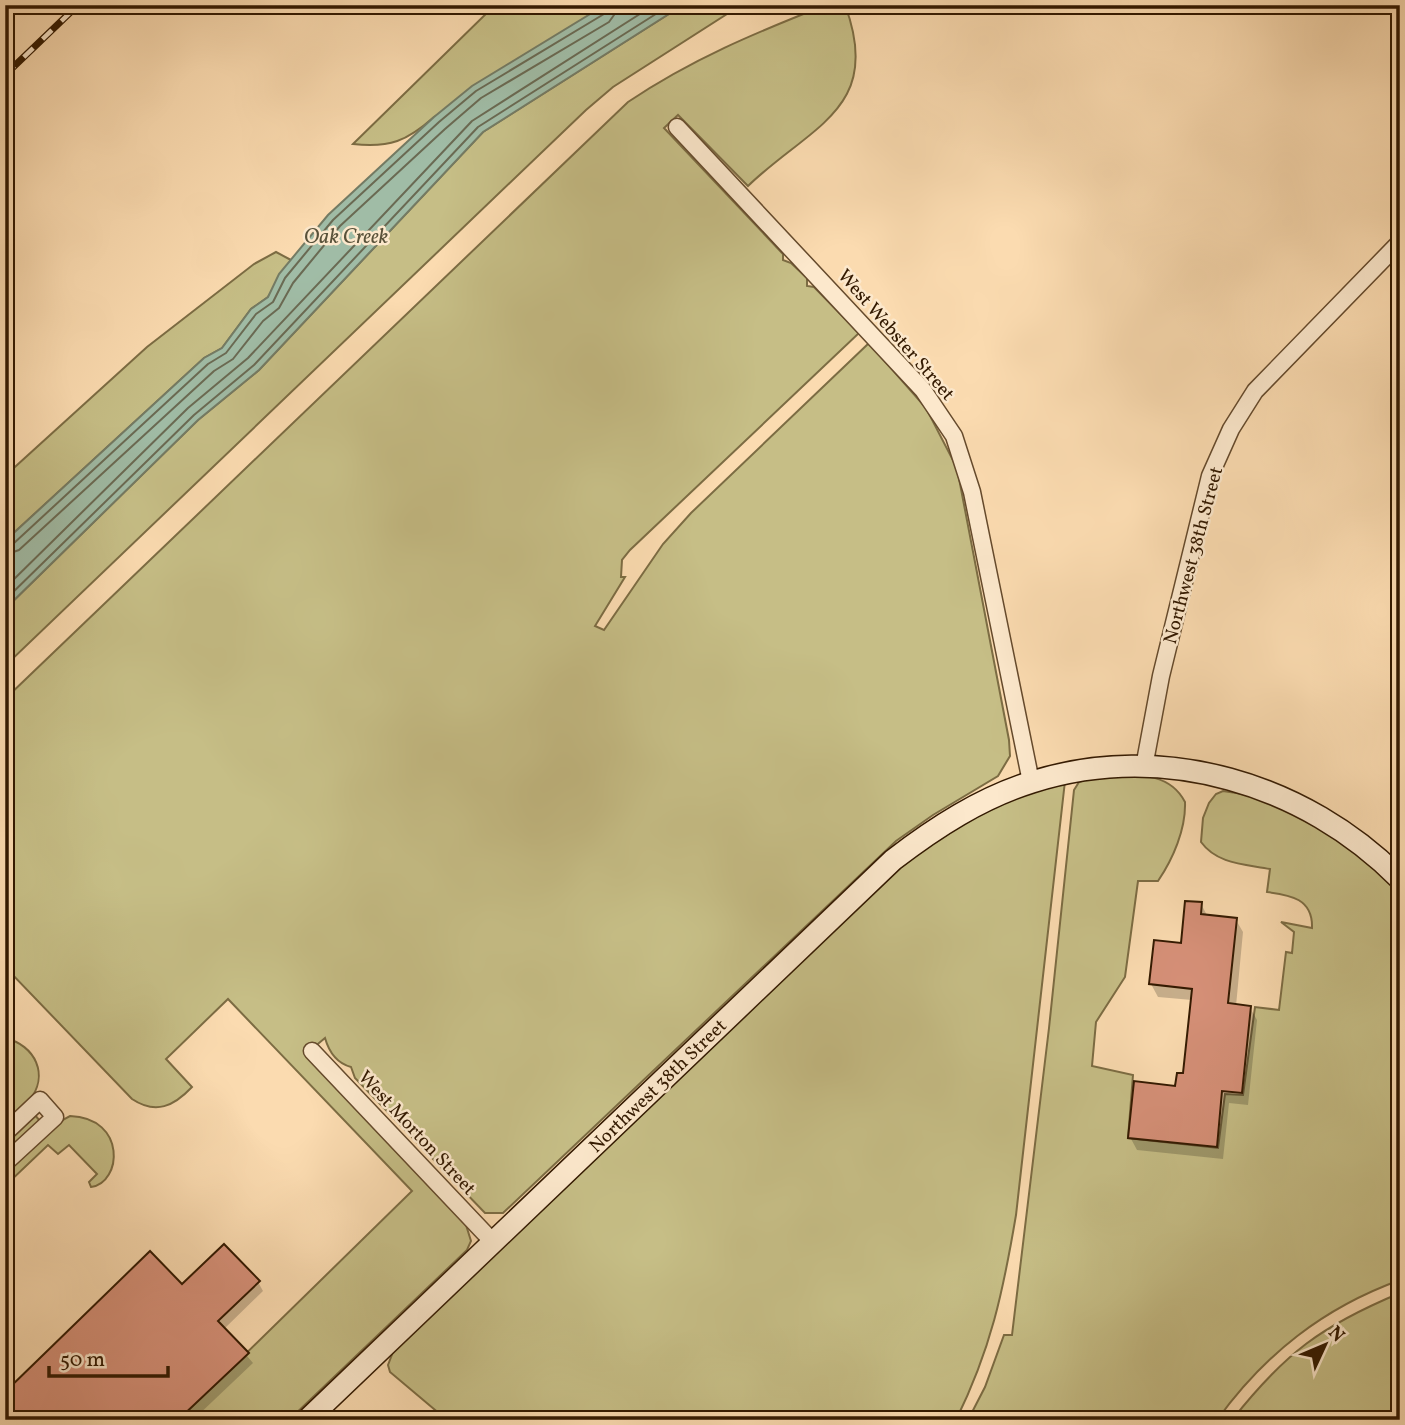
<svg xmlns="http://www.w3.org/2000/svg" width="1405" height="1425" font-family="Vollkorn,serif">
  <rect width="100%" height="100%" fill="#fbdbb0"/>
  <filter id="stains"><feTurbulence type="fractalNoise" baseFrequency=".00286" numOctaves="4"/><feColorMatrix values="0 0 0 0 .2 0 0 0 0 .09 0 0 0 0 .02 0 0 0 .5 -.17"/></filter>
  <radialGradient id="worn" r=".72"><stop offset=".6" stop-color="#630" stop-opacity="0"/><stop offset="1" stop-color="#630" stop-opacity=".3"/></radialGradient>
  <g fill="#c6be86" stroke="#7c6c43" stroke-width="2">
    <path d="M495,5H609L434,117C407,141 390,148 353,144Z"/>
    <path d="M683,5H741L613,87L586,110L5,666V609L198,420L259,370L483,132Z"/>
    <path d="M826,5H845C884,109 810,126 748,186L678,115L664,128L783,254V260L791,263L807,278V286L814,287L859,333L630,550L622,560L621,577H625L595,626L604,630L663,544L691,513L869,343L926,408L957,468L1009,740L1010,756L998,776L933,815L896,841L503,1213H485L355,1078L351,1067C336,1063 329,1052 325,1038L307,1053L309,1059L466,1225L471,1241L467,1250L289,1420H178L412,1191L228,999L166,1059L192,1087C174,1106 156,1115 132,1099L10,972L5,976V699L628,102C692,59 755,33 826,5Z"/>
    <path d="M276,252L291,260L268,297L251,309L222,348L204,358L5,541V476L147,347L254,264Z"/>
    <path d="M1099,775C1131,776 1168,769 1185,802C1186,829 1173,859 1158,881H1138L1125,977L1096,1022L1092,1066L1133,1075L1128,1138L1218,1148L1225,1094L1243,1095L1255,1007L1279,1010L1286,952L1292,953L1294,932L1281,922L1312,928C1313,899 1291,895 1267,892L1270,869C1244,864 1217,864 1201,842L1203,818L1209,803L1216,794L1223,791L1243,794L1309,815L1400,889V1280C1323,1308 1265,1354 1217,1420H968L985,1387L1004,1335H1012L1049,1028L1074,790L1079,782Z"/>
    <path d="M1065,781L1016,1215C1003,1292 991,1349 956,1420H447L390,1372L388,1365L393,1352L914,853L991,806Z"/>
    <path d="M5,1038C35,1045 50,1075 29,1101C22,1109 13,1116 5,1124V1110L10,1105L5,1100Z"/>
    <path d="M33,1113L41,1122L5,1156V1140Z"/>
    <path d="M70,1116C127,1118 122,1183 91,1187L89,1182L97,1174L69,1145L58,1154L48,1145L5,1186V1171L57,1123Z"/>
    <path d="M1400,1293V1420H1232C1285,1353 1321,1326 1400,1293Z"/>
  </g>
  <path fill="#a0bca6" stroke="#747b64" stroke-width="2" d="M605,5H683L483,132L259,370L198,420L5,609V541L204,358L222,348L251,309L268,297L279,274L328,215L434,117L472,86Z"/>
  <g fill="#0003">
    <path d="M1201,904L1208,917L1236,920L1243,932L1236,1006L1250,1008L1257,1020L1248,1105L1229,1103L1223,1159L1137,1150L1130,1137L1185,1075L1192,1000L1158,997L1151,984L1182,944Z"/>
    <path d="M258,1282L263,1291L224,1329L253,1363L193,1420H5L182,1286Z"/>
  </g>
  <g fill="none" stroke-linecap="round" stroke-linejoin="round">
    <g stroke="#6a6a53" stroke-width="2">
      <path d="M5,546L13,544L208,364L226,353L256,314L273,302L285,278L333,220L439,122L476,91L604,14L607,5"/>
      <path d="M5,555L19,550L214,371L233,359L263,321L279,308L293,283L340,226L445,129L481,98L609,22L614,15L616,5"/>
      <path d="M5,588L188,408L248,358L472,121L654,5"/>
      <path d="M5,600L194,415L254,365L478,127L670,5"/>
    </g>
  </g>
  <g fill="#d69078" stroke="#331900" stroke-width="2">
    <path d="M1185,901L1202,902L1201,914L1237,918L1228,1003L1251,1006L1242,1093L1222,1091L1217,1147L1128,1138L1134,1081L1175,1086L1177,1073H1183L1192,989L1149,984L1154,940L1181,943Z"/>
    <path d="M224,1244L260,1281L218,1321L249,1353L178,1420H5V1392L150,1251L182,1284Z"/>
  </g>
  <g fill="none" stroke-linecap="round" stroke-linejoin="round">
    <g stroke="#654a2c" stroke-width="19">
      <g id="minor">
        <path d="M677,127L923,390L954,436L972,492L1031,782"/>
        <path d="M1144,767L1161,676L1210,476L1231,429L1255,391L1400,242"/>
        <path d="M312,1051L493,1242"/>
        <path d="M5,1133L40,1100L55,1117L5,1163"/>
      </g>
    </g>
    <g stroke="#331900" stroke-width="24">
      <path id="secondary" d="M307,1420L893,860C936,827 981,798 1032,782C1163,741 1305,783 1400,879"/>
    </g>
    <use href="#minor" stroke="#fce8cc" stroke-width="16"/>
    <use href="#secondary" stroke="#fce8cc" stroke-width="21"/>
    <g stroke="#331900" stroke-width="7">
      <path id="rail" d="M5,75L78,5"/>
    </g>
    <use href="#rail" stroke="#fce8cc" stroke-width="4.5" stroke-dasharray="13" stroke-linecap="butt"/>
  </g>
  <g text-anchor="middle" stroke-width="5" stroke-linejoin="round" paint-order="stroke">
    <g font-size="19" fill="#331900" stroke="#fce8cc">
      <text transform="translate(897 334) rotate(49)" y="7">West Webster Street</text>
      <text transform="translate(1192 555) rotate(-75)" y="7">Northwest 38th Street</text>
      <text transform="translate(657 1085) rotate(-44)" y="7">Northwest 38th Street</text>
      <text transform="translate(418 1132) rotate(47)" y="7">West Morton Street</text>
    </g>
    <g font-size="21" font-style="italic" fill="#59523a" stroke="#fce8cc">
      <text x="346" y="243">Oak Creek</text>
    </g>
  </g>
  <rect width="1405" height="1425" fill="none" stroke="#fbdbb0" stroke-width="28"/>
  <rect x="7" y="7" width="1391" height="1411" fill="none" stroke="#331900" stroke-width="3.5"/>
  <rect x="14" y="14" width="1377" height="1397" fill="none" stroke="#331900" stroke-width="2"/>
  <g transform="translate(1325 1345) rotate(46)" stroke="#fce8cc" stroke-width="5" paint-order="stroke">
  <path d="M0-5L12 26L0 18L-12 26Z" fill="#331900"/>
  <text y="-10" font-size="19" font-weight="bold" text-anchor="middle" fill="#331900">N</text>
  </g>
  <path d="M49 1366v10h119v-10" fill="none" stroke="#331900" stroke-width="3.5"/>
  <text x="60" y="1366" font-size="21" fill="#331900" stroke="#fce8cc" stroke-width="5" paint-order="stroke">50 m</text>
  <rect width="100%" height="100%" filter="url(#stains)"/>
  <rect width="100%" height="100%" fill="url(#worn)"/>
</svg>
